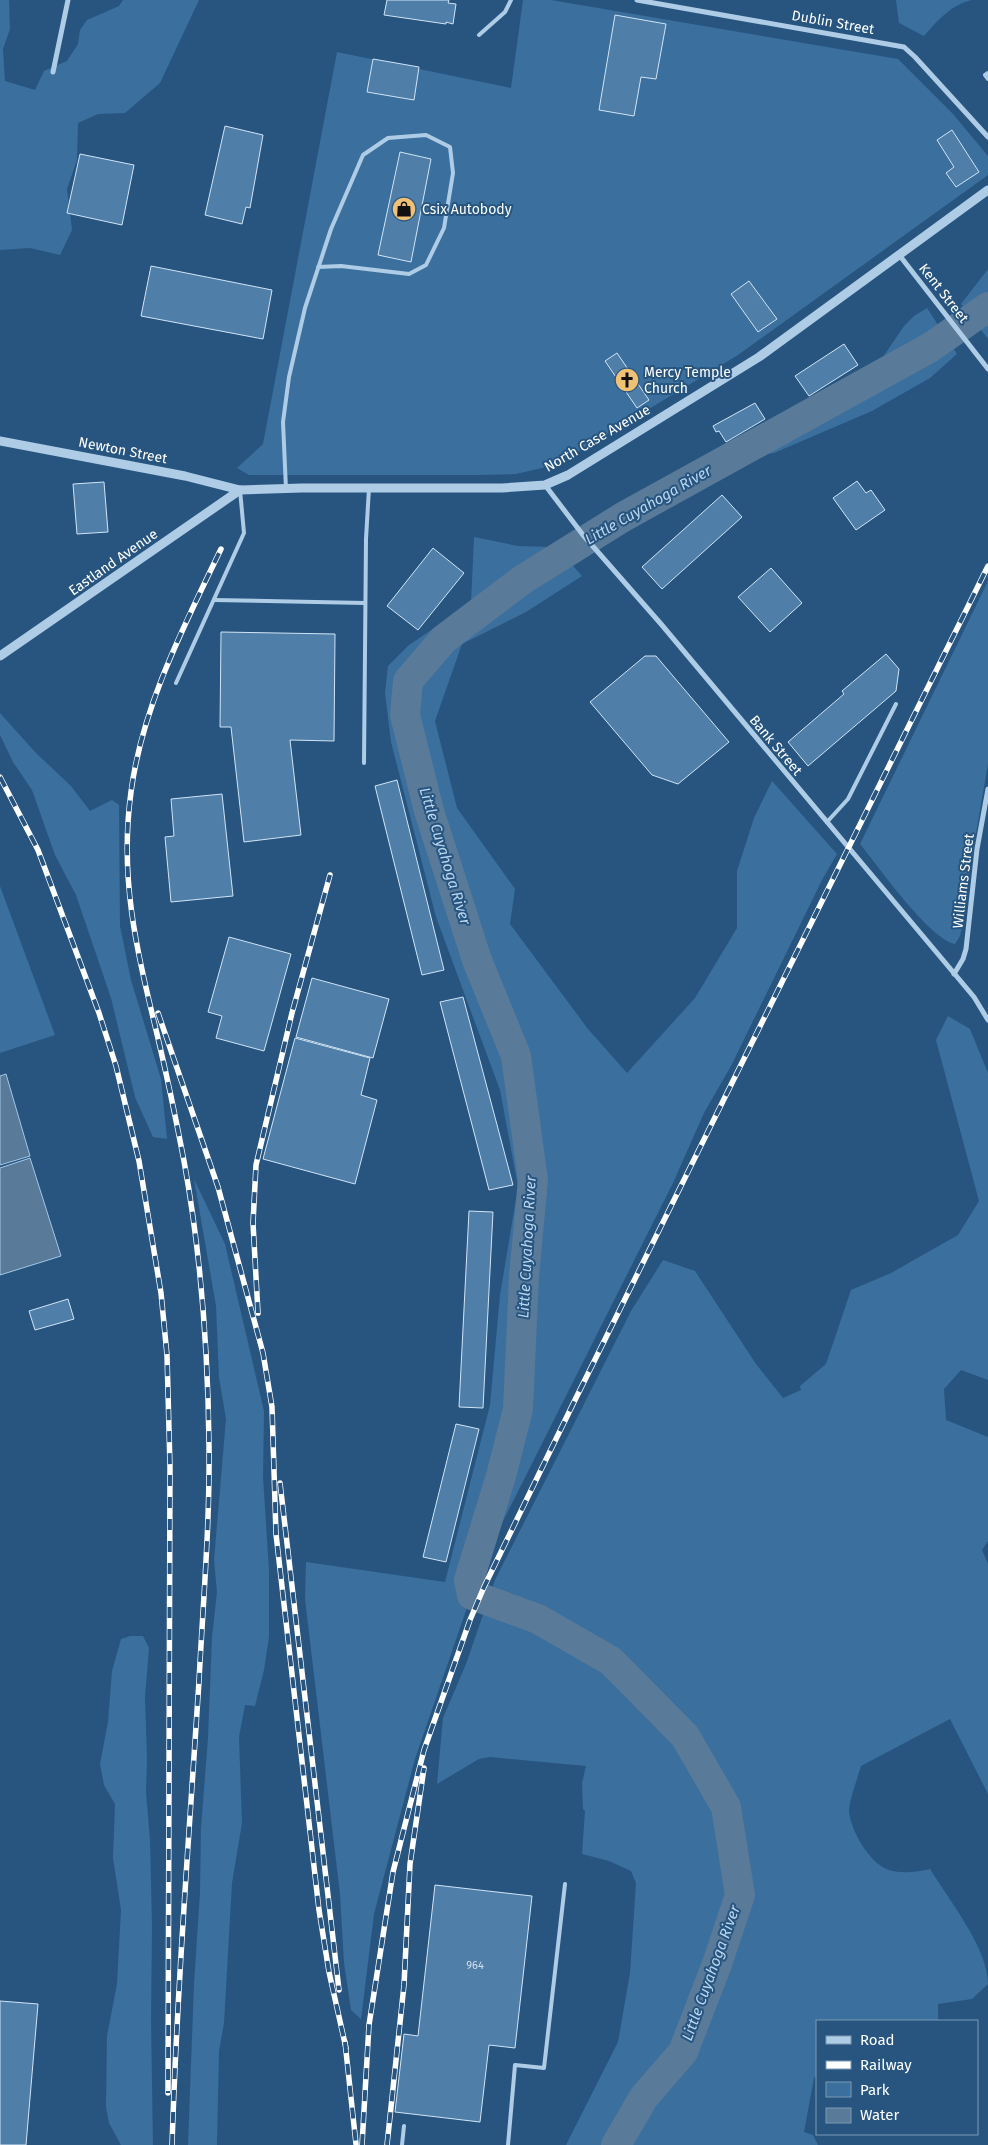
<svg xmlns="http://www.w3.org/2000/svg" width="988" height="2145" font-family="'Fira Sans',sans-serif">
  <rect width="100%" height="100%" fill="#275580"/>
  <g fill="#3b6f9e">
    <path d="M0,0H9L10,29L3,49L5,81L35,90L44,71L67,61L78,44L80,30L87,20L119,6L123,0H199L160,83L125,113L98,114L78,123L77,160L67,189L72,230L60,255L30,248L0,250Z"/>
    <path d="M523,0H551L898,59L953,114L988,156V175L738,355L588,446L562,461L542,468L516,474L481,475H249L237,468L263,444L337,52L511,88Z"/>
    <path d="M896,0H972C951,5 938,20 924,36L899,23Z"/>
    <path d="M988,269V339L961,304Z"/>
    <path d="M927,308L957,354L930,378L872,411L774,453L757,456L746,452L748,444L789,421L881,360L904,326L914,316Z"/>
    <path d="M474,537L518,546L551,547L566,558L582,576L526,612L462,644L435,721L457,808L515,889L510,924L588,1029L627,1073L695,998L737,928V871L754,818L772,781L837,854L822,880L731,1066L704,1113L673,1183L483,1561L415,1759L374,1914L361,2019L351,2010L344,1963L340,1894L305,1599L306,1562L445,1582L490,1405L500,1295L518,1187L500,1090L436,917L391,742L385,693L388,666L409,645L471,603Z"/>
    <path d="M988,581V764L970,868L965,914L960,936L955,944C928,938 879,867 860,844Z"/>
    <path d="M0,713L35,752L71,786L90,811L112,800L119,805L120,926L131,980L161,1079L167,1139L153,1137L135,1097L111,998L76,895L55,855L32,790L13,762L0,735Z"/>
    <path d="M0,886L55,1035L0,1053Z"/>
    <path d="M948,1016L970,1029L988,1073V1380L961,1370L944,1389L946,1420L988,1437V1541L982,1550L988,1564V1794L950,1719L861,1766C858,1777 849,1801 849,1811C851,1831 869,1863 889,1870C901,1874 918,1872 930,1869C949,1900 988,1948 988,1984L972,1999L938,2004V2021H817V2075L814,2078L804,2132L813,2135L818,2145H566L618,2042L630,1973L636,1883L631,1871L609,1861L582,1854L585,1811L583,1809L582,1783L586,1766L490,1757L479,1759L437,1784L443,1718L466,1664L495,1580L631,1311L663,1260L695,1271L756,1364L783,1398L801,1390L800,1386L826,1364L851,1290L891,1273L958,1235L979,1201L936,1040Z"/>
    <path d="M194,1179L225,1244L264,1411L263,1477L269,1570V1637L264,1670L255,1706L245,1705L239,1737L242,1823L232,1883L224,2023L219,2051L217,2145H188L194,1984L200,1892L201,1828L208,1738L212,1637L217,1592L214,1560L226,1419L219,1377L216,1306Z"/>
    <path d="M130,1636H143L149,1648L145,1697L147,1759L146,1792L150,1840L152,1926L151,2021L153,2145H121L109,2123L106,2107L107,2036L117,1984L121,1910L113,1858L115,1804L104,1785L100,1764L108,1722L112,1671L121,1639Z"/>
  </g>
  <g fill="#597a98" stroke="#a3c8e6">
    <path d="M6,1074L30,1156L0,1165V1076Z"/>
    <path d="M30,1158L61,1256L0,1275V1168Z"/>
  </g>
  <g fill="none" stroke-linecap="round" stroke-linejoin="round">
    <path stroke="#597a98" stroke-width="30" d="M616,2145L644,2097L683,2052L717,1964L740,1895L726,1807L685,1736L611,1661L538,1619L472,1595L469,1580L501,1476L518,1409L524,1276L533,1180L516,1056L477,960L429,811L405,715L408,681L444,639L522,580L623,517L931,347L988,307"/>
  </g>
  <g fill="#4f7fa9" stroke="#d1e4f5">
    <path d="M387,0H449L448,3L456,4L453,24L446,22V24L384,15Z"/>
    <path d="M615,15L666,24L656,79L641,77L634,116L599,110Z"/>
    <path d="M373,59L419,67L414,100L367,92Z"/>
    <path d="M225,126L263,135L250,208L246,207L242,224L205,215Z"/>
    <path d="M952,130L979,172L956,187L946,173L954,167L937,140Z"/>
    <path d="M400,152L431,159L411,262L378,255Z"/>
    <path d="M80,154L134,165L122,225L67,213Z"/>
    <path d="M151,266L272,290L263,339L141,316Z"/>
    <path d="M749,281L777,319L758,332L731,294Z"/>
    <path d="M844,344L858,365L809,396L795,376Z"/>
    <path d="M617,353L649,400L637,408L605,361Z"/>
    <path d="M755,403L765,419L726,442L719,431L716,432L713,426Z"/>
    <path d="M857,481L866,493L871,490L885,510L856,530L833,498Z"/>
    <path d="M104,482L108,532L77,534L73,484Z"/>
    <path d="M722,495L742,517L662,589L642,567Z"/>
    <path d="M433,548L464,573L418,630L387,606Z"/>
    <path d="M771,568L802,603L770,632L738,597Z"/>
    <path d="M221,632L335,634L334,741L290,740L301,835L244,842L231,727H220Z"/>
    <path d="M886,654L899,669L896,691L808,766L788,742L844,694L842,691Z"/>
    <path d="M645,656H656L729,742L678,784L652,775L590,702Z"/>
    <path d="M397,780L444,970L422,975L375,786Z"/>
    <path d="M222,794L233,896L171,902L165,837L174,836L171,799Z"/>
    <path d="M229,937L291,954L264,1051L216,1038L222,1016L208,1012Z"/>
    <path d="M312,978L389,999L373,1058L296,1037Z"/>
    <path d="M463,997L513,1185L489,1190L440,1002Z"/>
    <path d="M295,1038L370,1058L361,1095L377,1100L355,1184L263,1159Z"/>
    <path d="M469,1211L493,1212L483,1408L459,1407Z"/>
    <path d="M68,1299L74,1319L35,1330L29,1311Z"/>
    <path d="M456,1424L479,1429L446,1562L423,1557Z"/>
    <path d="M435,1885L532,1896L515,2048L489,2045L480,2122L395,2112L404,2034L418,2036Z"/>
    <path d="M0,2001L38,2004L26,2145H0Z"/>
  </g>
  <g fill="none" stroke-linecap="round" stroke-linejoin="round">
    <g stroke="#aecce6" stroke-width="4">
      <path d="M479,35L505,12L511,0"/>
      <path d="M988,73L985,75L988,79"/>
      <path d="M286,489L283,422L289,377L305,308L331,229L363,155L388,138L426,135L450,147L453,173L444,228L426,265L409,274L341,266L318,267"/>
      <path d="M214,600L365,603"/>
      <path d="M176,683L244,533L240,490"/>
      <path d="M364,763L366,539L369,488"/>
      <path d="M827,822L848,799L896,704"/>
      <path d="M402,2145L404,2126"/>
      <path d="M508,2145L515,2065L544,2068L565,1884"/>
    </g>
    <g stroke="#aecce6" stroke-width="5">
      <path d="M637,0L904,47L915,57L988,137"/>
      <path d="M53,72L68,0"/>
      <path d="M900,256L988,369"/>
      <path d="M545,485L583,535L661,624L974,997L988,1020"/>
      <path d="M954,974L963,959L966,949L977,849L988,789"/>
    </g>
    <g stroke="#aecce6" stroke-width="9">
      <path d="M0,441L185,476L240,490L302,488H502L545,485L568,475L759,357L988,190"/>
      <path d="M0,656L240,490"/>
    </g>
    <g stroke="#fff" stroke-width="5.5">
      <g id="rail">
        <path d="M0,777L38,850L99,1013L116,1066L139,1161L161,1293L167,1355L170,1467L168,2093"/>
        <path d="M158,1013L218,1187L263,1353L272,1407L276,1534L319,1910L329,1972L346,2048"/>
        <path d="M258,1313L253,1223L256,1165L292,1013L330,875"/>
        <path d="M280,1483L339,1990"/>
        <path d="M345,2042L356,2144"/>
        <path d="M172,2145C177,1990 189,1836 199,1681C203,1603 210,1524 209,1445C208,1351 201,1254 184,1161C176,1119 167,1076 157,1034C137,951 119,879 131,792C142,707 184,626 221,549"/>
        <path d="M362,2145L369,2025L393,1872L424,1750L470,1620L484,1587L574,1402L988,566"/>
        <path d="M387,2145L404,1985L410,1864L424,1768"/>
      </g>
    </g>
    <use href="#rail" stroke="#275580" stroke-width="4" stroke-dasharray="11" stroke-linecap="butt"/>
  </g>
  <defs>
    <g id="shop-disc" transform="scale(1.25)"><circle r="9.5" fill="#eec174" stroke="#275580"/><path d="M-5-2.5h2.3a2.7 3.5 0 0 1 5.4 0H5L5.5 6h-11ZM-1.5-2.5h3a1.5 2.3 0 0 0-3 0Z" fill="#111"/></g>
    <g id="church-disc" transform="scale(1.25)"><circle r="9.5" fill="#eec174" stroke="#275580"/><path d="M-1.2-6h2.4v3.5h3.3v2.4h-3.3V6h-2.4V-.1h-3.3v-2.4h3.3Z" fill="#111"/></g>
  </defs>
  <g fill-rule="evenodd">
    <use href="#shop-disc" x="404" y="209"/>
    <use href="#church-disc" x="627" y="380"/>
  </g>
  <g text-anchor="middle" stroke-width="4" stroke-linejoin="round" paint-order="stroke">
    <g font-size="11" fill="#d3dfea">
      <text x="475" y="1969">964</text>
    </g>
    <g font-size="14" fill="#fff" stroke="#275580">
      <text transform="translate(833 22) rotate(10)" y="5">Dublin Street</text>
      <text transform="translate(944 293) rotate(52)" y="5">Kent Street</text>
      <text transform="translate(597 438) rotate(-30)" y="5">North Case Avenue</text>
      <text transform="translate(123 450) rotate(11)" y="5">Newton Street</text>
      <text transform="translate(113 562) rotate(-35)" y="5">Eastland Avenue</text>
      <text transform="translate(776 745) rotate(50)" y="5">Bank Street</text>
      <text transform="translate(963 881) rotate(-83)" y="5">Williams Street</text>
    </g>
    <g font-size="14" fill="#fff" stroke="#275580" text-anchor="start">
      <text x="422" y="214">Csix Autobody</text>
      <text x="644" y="377">Mercy Temple<tspan x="644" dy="16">Church</tspan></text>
    </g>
    <g font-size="15" font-style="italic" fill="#bad6ee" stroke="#275580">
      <text transform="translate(648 505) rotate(-30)" y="5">Little Cuyahoga River</text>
      <text transform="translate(445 856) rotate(73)" y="5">Little Cuyahoga River</text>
      <text transform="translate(527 1247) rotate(-87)" y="5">Little Cuyahoga River</text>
      <text transform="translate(711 1973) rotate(-70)" y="5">Little Cuyahoga River</text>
    </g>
  </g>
  <rect x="816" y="2020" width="162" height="115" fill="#275580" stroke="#7d99b3"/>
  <rect x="826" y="2036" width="25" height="8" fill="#aecce6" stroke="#7d99b3"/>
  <text x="860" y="2045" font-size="15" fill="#ffffff">Road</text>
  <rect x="826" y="2061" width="25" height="8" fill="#ffffff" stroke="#7d99b3"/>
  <text x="860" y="2070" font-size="15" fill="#ffffff">Railway</text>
  <rect x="826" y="2082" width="25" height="15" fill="#3b6f9e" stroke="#7d99b3"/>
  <text x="860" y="2095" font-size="15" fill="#ffffff">Park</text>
  <rect x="826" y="2108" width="25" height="15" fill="#597a98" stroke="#7d99b3"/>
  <text x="860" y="2120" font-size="15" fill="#ffffff">Water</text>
</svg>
